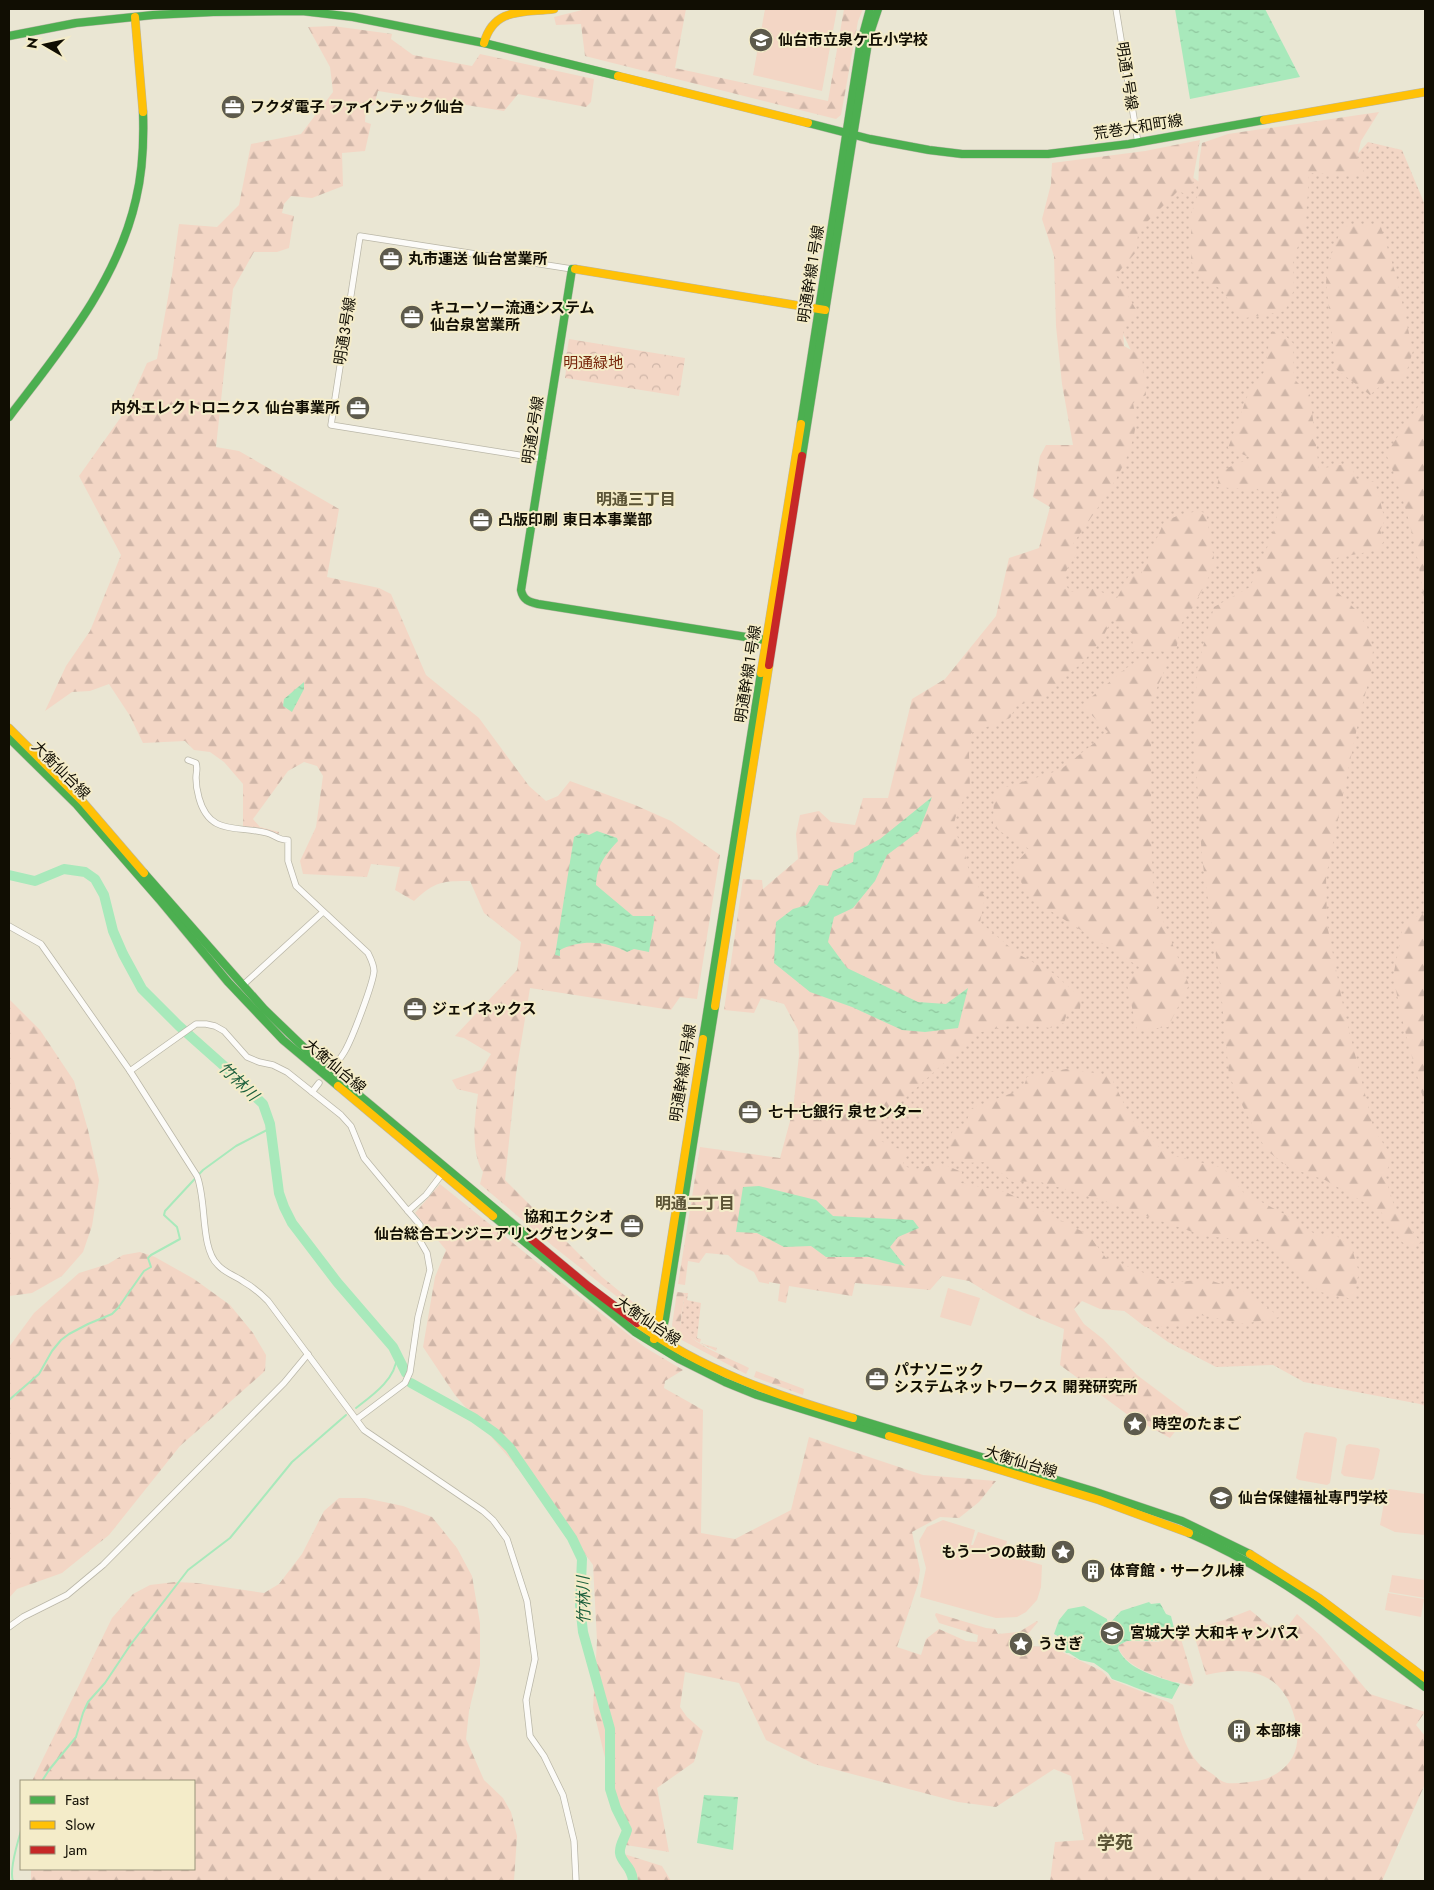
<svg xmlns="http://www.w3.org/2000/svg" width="1434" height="1890" font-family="Jost,'Noto Sans JP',sans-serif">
  <defs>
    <pattern id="grass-dots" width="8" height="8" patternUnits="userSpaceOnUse" patternTransform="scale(1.25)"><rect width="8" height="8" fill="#f3d6c5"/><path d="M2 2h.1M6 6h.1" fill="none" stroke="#cfb6a8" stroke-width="1.8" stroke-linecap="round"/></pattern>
    <pattern id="forest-firs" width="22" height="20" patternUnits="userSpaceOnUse" patternTransform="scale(1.25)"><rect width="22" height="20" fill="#f3d6c5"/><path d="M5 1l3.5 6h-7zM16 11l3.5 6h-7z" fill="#cfb6a8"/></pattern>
    <pattern id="park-crowns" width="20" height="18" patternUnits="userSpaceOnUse" patternTransform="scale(1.25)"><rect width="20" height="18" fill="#f3d6c5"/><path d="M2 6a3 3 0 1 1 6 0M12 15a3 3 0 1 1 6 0" fill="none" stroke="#cfb6a8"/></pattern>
    <pattern id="water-ripples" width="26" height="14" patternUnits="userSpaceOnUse" patternTransform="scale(1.25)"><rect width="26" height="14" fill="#a8e9bb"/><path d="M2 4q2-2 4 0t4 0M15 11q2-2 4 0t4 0" fill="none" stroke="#90c79f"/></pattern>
  </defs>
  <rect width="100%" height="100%" fill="#eae6d3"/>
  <g fill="url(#grass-dots)">
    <path d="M1368,142L1402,150L1425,205V1406L1420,1404L1304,1382L1273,1365L1216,1367L1168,1342L1089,1286L878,1176L867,1116L974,924L945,832L966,729L1056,580L1135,359L1117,321L1110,275L1132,229L1188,174L1208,188L1348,165Z"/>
    <path d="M685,1293H688L687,1300L701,1303L697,1338L701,1339L700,1343L717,1348L716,1351C703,1344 688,1339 680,1326Z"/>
  </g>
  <g fill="url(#forest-firs)">
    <path d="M586,9H686L675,68L828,101L844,9H863L858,21L841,115L836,119L585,56L581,24L556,25L554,17Z"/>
    <path d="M333,26L392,34L391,39L413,55L472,66L480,54L594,79L591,102L586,107L518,94L504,111L378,91L374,105L366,107L365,122L371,124L365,151L342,153L343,186L312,198L291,196L284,204L282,213L294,216L289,248L277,252H254L233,289L216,447L239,451L339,509L327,577L379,588L391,594L426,675L479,718L529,786L546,801L558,796L570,781L635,805L671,821L720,855L697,999L680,997L671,1010L530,988L516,1074L505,1180L602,1277L640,1308L639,1314L554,1247L480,1184L483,1172C470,1151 475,1117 478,1094L457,1089L452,1080L481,1070L491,1054L464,1038L455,1036L517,970L521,942L484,913L470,881C443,881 435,881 414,901L395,890L400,867L371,864L367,877L303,874L300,861L316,827L323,776L317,766L304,762L288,771L253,819L260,827L279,832L278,835L243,827V784L224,762L210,752L194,750L185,741L143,743L130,716L109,684L90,691L72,692L45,711L66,666L90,631L121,555L79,476L126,410L147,363L157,359L172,275L179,224L217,227L239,205L251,144L301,134L333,92L330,67L308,27Z"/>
    <path d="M1379,112L1361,141L1357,157L1366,176L1309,173L1308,193L1304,234L1293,257L1294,290L1285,311L1240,319L1222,290L1202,277L1191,262V214L1198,194L1199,162L1202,143L1228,134Z"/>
    <path d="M1200,140L1190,196L1178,191L1138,231L1137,251L1116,275L1138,313L1123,326L1124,346L1142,356L1146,395L1133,403C1134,409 1136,416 1136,422C1132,467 1095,510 1071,547L1077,553L1062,578L1070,592L1091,588L1117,598L1128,577L1141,574L1164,522C1176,516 1193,509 1206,513L1215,565L1191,611L1181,624L1176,651L1132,652L1133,634L1112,619L1102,639L1083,662L1038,700L1017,705L1010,718L971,733L969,754L970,788L957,812L953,827L965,853L969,872L985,897L980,922L1018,954L1053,973L1081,998L1080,1009H1068L1064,1023L1050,1028L1017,1024L977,1033L880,1121L881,1141L908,1153L902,1166L916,1169L940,1163L962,1172L961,1183L1006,1192L1089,1235L1106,1258L1170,1283L1206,1279L1246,1292L1280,1317L1244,1324L1196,1314L1186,1325L1145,1327L1125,1311L1100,1309L1082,1301L1074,1309L1084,1324L1103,1339L1137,1375L1189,1414L1170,1438L1128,1415L1060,1365L1064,1329L1028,1314L990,1294L969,1281L942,1276L930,1290L855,1283L852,1296L789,1286L786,1303L778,1301L780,1284L769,1282V1284L759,1282L754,1272L738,1264L728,1255L706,1253L699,1263L688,1261L685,1285L678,1284L700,1147L780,1158L793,1110L799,1055L798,1030L784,1004L761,998L754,1013L724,1010L743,879L762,880L763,889L798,859L796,834L800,815L819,811L831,822L855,825L863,798H888L912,699L945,679L996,616L1009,558L1039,548L1050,507L1033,497L1040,456L1046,445H1073L1062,384L1056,326L1054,256L1042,219L1051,184L1052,163L1145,151Z"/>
    <path d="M1360,224H1380L1396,275L1413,351L1404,380H1387L1370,395L1336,369L1326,282L1330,258L1342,227Z"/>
    <path d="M1280,331L1293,343L1294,379L1310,395L1319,469L1350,463L1357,480L1375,482L1385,520L1380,530L1384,541L1378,550L1331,559L1332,587L1355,609L1367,626L1373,649L1372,667L1358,723L1326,877L1327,924L1344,1010L1374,1130L1392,1156L1385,1177L1395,1208L1421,1243L1410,1247L1402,1242L1381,1212L1325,1180L1290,1168L1266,1150L1243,1107L1229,1075L1221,991L1202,858L1194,737L1197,669L1214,607L1250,587L1273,534L1282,492L1217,487L1220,471L1251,458L1228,448L1250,389L1264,372L1271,332Z"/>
    <path d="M1419,405L1425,408V629C1424,619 1425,609 1424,598C1417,549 1406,500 1386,454Z"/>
    <path d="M1138,660H1169L1151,702V838L1154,898L1189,985L1168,1027L1137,1030L1126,980L1141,968L1030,898L1013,866L1029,849L993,827L994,791L1060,770L1108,732L1082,705L1125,669Z"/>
    <path d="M1422,914L1425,915V1105L1405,1031L1393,977L1402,931L1411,919Z"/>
    <path d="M9,999L40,1030L74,1081L88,1130L99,1180L92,1226L83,1252L62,1276L32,1293L9,1296Z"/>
    <path d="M1066,1069L1110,1075L1132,1120L1166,1154L1224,1168L1243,1192L1286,1215L1318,1236L1336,1235L1352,1249L1359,1272L1353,1299L1320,1292L1267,1242L1204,1236L1095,1198L1037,1181L1013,1182L987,1162L966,1163L947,1155L953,1128L963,1129L972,1108L1023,1089L1027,1077Z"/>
    <path d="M440,1184L576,1294L646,1348L683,1370L665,1381L664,1388L703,1410L701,1533L735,1539L791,1510L809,1437L923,1475L996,1481L979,1502L959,1518L940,1517L912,1532L920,1570L918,1584L897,1647L921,1655L926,1639L939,1629L966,1641L977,1642L978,1635L939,1623L935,1615L936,1613L986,1628L995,1629L998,1634L1019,1632L1037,1621L1038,1622L1026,1636L1019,1640L1018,1646L1057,1647L1064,1653L1102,1671L1110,1679L1168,1702L1173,1705C1179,1725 1184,1748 1199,1764C1202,1768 1207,1770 1211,1773C1217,1777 1219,1781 1227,1783C1237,1784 1247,1782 1257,1781C1271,1779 1287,1769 1293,1756C1299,1744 1298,1731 1295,1719C1283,1671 1248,1665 1206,1675L1195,1638V1629L1227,1619L1250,1610L1281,1635L1297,1614L1321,1636L1370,1694L1425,1712L1416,1725L1425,1736V1784L1382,1881H1050L1055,1842L1084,1840L1071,1776L1054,1769L996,1807L958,1802L814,1764L766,1740L739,1683L685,1672L680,1707L687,1717L703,1731L694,1762L657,1788L669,1852L626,1845L593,1708L597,1641L593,1565L555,1511L455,1395L423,1347L435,1277L446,1250L415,1213Z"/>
    <path d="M140,1252L155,1257L194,1279L230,1305L253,1333L266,1355L265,1371L180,1446L109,1535L62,1573L17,1589L9,1598V1347L34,1313L79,1273L108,1264L123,1255Z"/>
    <path d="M677,1292L685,1293L680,1325C690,1344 730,1358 749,1368L746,1374L676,1337L672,1325Z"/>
    <path d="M756,1371L804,1389L803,1395L754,1377Z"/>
    <path d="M339,1498H365L403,1506L432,1517L457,1548L472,1576L480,1623V1665L469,1711L466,1739L484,1780L503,1798L511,1812L517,1836L514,1881H31V1869H194V1781H32L112,1618L133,1594L150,1585L175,1582L197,1583L264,1593L279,1584L302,1554L324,1511Z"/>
    <path d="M1176,1636L1178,1639H1181L1194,1682L1191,1686L1177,1682H1172C1153,1673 1127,1669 1118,1647L1119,1645L1127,1641L1158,1642Z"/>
    <path d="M624,1854L662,1866L671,1881H630Z"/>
  </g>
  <path fill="url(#park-crowns)" d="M569,339L685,358L679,396L565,378L566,370L564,369Z"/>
  <g fill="#f3d6c5">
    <path d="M765,9H837L822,91L753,75Z"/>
    <path d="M948,1288L980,1298L971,1326L940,1317Z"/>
    <path d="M1306,1432L1335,1437L1337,1439L1330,1483L1327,1485L1299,1480L1296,1478L1304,1434Z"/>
    <path d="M1349,1444L1378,1448L1380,1450L1374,1478L1372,1480L1344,1476L1341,1473L1346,1446Z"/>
    <path d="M1389,1489L1425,1494V1535L1395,1532L1380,1525L1386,1492Z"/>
    <path d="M943,1520L975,1530L971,1545H973L978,1532L1007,1541L1004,1554L1042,1565L1041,1587L1037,1600L1026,1612L1017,1617L996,1618L920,1597L926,1568L919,1541L927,1527Z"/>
    <path d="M1392,1575L1425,1580V1598L1389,1592Z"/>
    <path d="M1388,1593L1424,1599L1421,1617L1385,1610Z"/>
  </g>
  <g fill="url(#water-ripples)">
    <path d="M1175,9H1265L1300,77L1190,99Z"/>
    <path d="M304,682V689L292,712L283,706L284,699Z"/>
    <path d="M932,797L919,831L887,855L875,881L853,908L834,917L828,942L847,968L918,1002L946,1004L968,988L958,1028L925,1032L902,1030L852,1007L810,992L774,963L776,922L793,909L807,905L819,885L828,886L833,871L853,862L854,853L880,839Z"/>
    <path d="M597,831L617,838L618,841C605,855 597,865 596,885L633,916H655L649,952L634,949L627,952C608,941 580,939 560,950V956L555,955L574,837L582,833L589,835Z"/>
    <path d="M759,1186L816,1200L833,1216L913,1220L919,1228L898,1237L890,1247L905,1266L869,1257H826L811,1246L784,1247L757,1233L736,1232L743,1187Z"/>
    <path d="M1149,1602L1151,1604L1160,1603L1166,1614L1171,1616L1176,1636L1158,1641H1127L1119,1645L1118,1648C1126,1670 1161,1678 1180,1684L1172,1699C1150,1695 1132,1685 1112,1679L1108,1673L1094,1663L1080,1660L1069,1653H1066L1064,1650L1066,1647L1065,1640L1054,1634L1059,1620L1068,1609L1084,1606L1107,1619L1108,1625L1121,1611Z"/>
    <path d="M704,1795L738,1797L733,1850L697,1843Z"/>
  </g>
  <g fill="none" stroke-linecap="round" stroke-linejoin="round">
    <g stroke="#a8e9bb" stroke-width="2">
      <path d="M9,1400L39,1374L52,1351L61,1340L69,1334L88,1324L112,1314L118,1308L144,1271L151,1267L148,1258L151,1255L180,1239L177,1227L164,1215L165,1211L203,1170L236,1146L271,1128"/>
      <path d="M356,1408C373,1395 396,1379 397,1356"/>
      <path d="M42,1781L49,1770L76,1737L83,1713L88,1702L105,1683L131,1644L188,1570L230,1538L292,1462L346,1415"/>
      <path d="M13,1881C9,1870 17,1844 21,1831"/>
    </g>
    <g stroke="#a8e9bb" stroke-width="10">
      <path d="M9,875L35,881L64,869L85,872L95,879L104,895L113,931L123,954L142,989L179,1026L224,1066L263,1104L270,1124L279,1193L284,1207L292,1223L337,1282L393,1347L406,1373"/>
      <path d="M411,1383L474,1418L495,1433L510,1448L572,1538L582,1559L580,1605L583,1632L610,1729V1789L616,1808L627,1830C625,1838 619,1845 620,1853C621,1863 632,1866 633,1881"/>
    </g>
    <g stroke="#bab7a8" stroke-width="7">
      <g id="street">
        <path d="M1116,9L1138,143"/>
        <path d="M543,459L331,425L360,236L572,269"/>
        <path d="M188,760L196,763C198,769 196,772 196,778C196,785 197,791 199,798C210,838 240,824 270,834C278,837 278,840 288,840V861L296,886L368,953C371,959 374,965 374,971C373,984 353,1036 346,1049C343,1055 339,1060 335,1065"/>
        <path d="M9,926L41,944L130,1071L196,1024H206L215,1026L224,1031L247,1057L259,1062L273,1065L287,1072L341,1115L351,1126L364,1158L408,1211L426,1195L442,1174"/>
        <path d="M243,985L323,912"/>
        <path d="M130,1071L197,1176C207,1201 200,1248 218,1265C225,1273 236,1276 244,1282C253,1287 261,1294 268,1301L364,1430L483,1511L493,1520L507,1539L527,1601L535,1659L526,1700L530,1736L544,1756L563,1795L574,1841L576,1881"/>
        <path d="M312,1092L319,1083"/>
        <path d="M357,1419L405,1383L410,1372L418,1317L430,1270L427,1253L419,1239L420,1225L408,1211"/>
        <path d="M9,1627L23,1617L67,1595L103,1565L284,1383L308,1354"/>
      </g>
    </g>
    <g stroke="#bab7a8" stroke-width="9">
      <g id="fast">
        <path d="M9,36L76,23L153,15L213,12L302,11L353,17L484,43L618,76"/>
        <path d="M808,123L870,139L929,150L962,154H1048L1129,144L1264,120"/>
        <path d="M575,269H572L521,590C523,600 529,602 538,604L771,641"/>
        <path d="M9,417C60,350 117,283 136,199C143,170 144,141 143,112"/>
        <path d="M801,424L860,46L870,9"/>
        <path d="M802,456L869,36L878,9"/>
        <path d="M9,738L77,805L159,899L228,982L283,1040L338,1086"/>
        <path d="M144,873L264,1009L318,1061L530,1238"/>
        <path d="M703,1039L761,673"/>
        <path d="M493,1216L635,1332L679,1359L725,1382L757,1395L889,1436"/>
        <path d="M660,1341L665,1319L715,1006"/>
        <path d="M853,1418L1093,1491L1182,1521L1250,1554"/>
        <path d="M1189,1533C1279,1572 1348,1628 1425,1687"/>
      </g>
    </g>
    <g stroke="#bab7a8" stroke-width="9">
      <g id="slow">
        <path d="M135,17L143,112"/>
        <path d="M484,43C494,7 523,13 554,9"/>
        <path d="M618,76L808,123"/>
        <path d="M1264,120L1425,92"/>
        <path d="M575,269L825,310"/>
        <path d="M761,673L801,424"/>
        <path d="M9,728L83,802L144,873"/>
        <path d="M715,1006L769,665"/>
        <path d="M338,1086L493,1216"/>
        <path d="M637,1323C701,1370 778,1396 853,1418"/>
        <path d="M654,1339L659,1318L703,1039"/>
        <path d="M889,1436L1099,1500L1189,1533"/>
        <path d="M1250,1554L1319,1598L1425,1678"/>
      </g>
    </g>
    <g stroke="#bab7a8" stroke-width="9">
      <g id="jam">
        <path d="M769,665L802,456"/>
        <path d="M530,1238L588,1286L637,1323"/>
      </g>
    </g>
    <use href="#street" stroke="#fcfbf8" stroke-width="5.5"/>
    <use href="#fast" stroke="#4caf50" stroke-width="8"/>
    <use href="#slow" stroke="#ffc107" stroke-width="8"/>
    <use href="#jam" stroke="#c62828" stroke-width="8"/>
  </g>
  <defs>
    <g id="school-disc" transform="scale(1.25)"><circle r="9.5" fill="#5d5a4c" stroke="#f4ecc9"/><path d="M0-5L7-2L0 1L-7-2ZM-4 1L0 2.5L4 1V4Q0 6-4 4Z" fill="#fff"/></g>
    <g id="office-disc" transform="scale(1.25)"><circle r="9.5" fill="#5d5a4c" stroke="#f4ecc9"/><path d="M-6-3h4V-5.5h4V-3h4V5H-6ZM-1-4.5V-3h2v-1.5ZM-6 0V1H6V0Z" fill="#fff"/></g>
    <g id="sight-disc" transform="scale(1.25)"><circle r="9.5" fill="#5d5a4c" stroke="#f4ecc9"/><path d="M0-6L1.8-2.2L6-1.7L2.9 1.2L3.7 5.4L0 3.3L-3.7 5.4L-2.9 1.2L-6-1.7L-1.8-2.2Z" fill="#fff"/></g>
    <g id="university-disc" transform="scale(1.25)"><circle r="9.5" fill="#5d5a4c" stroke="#f4ecc9"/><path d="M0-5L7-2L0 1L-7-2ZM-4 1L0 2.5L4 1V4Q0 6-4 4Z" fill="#fff"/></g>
    <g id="building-disc" transform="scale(1.25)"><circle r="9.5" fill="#5d5a4c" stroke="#f4ecc9"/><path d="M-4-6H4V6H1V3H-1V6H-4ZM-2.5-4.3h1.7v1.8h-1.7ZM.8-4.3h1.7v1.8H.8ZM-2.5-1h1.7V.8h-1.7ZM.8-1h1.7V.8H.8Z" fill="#fff"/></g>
  </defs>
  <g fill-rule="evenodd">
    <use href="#school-disc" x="761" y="40"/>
    <use href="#office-disc" x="233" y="107"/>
    <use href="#office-disc" x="391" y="259"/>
    <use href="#office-disc" x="412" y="317"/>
    <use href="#office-disc" x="358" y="408"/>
    <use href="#office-disc" x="481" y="520"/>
    <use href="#office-disc" x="415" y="1009"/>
    <use href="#office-disc" x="750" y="1112"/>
    <use href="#office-disc" x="632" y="1226"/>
    <use href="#office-disc" x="877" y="1379"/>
    <use href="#sight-disc" x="1135" y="1424"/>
    <use href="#university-disc" x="1221" y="1498"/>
    <use href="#sight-disc" x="1063" y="1552"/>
    <use href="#building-disc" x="1093" y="1571"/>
    <use href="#university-disc" x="1112" y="1633"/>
    <use href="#sight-disc" x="1021" y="1644"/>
    <use href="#building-disc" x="1239" y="1731"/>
  </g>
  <g text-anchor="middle" stroke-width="4" stroke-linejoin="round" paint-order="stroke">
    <g font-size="15" font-weight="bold" fill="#110e03" stroke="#f4ecc9" text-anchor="start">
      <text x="778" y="45">仙台市立泉ケ丘小学校</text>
      <text x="250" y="112">フクダ電子 ファインテック仙台</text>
      <text x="408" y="264">丸市運送 仙台営業所</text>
      <text x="430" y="313">キユーソー流通システム<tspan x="430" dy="17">仙台泉営業所</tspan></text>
      <text x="340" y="413" text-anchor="end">内外エレクトロニクス 仙台事業所</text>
      <text x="498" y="525">凸版印刷 東日本事業部</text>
      <text x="432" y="1014">ジェイネックス</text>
      <text x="768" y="1117">七十七銀行 泉センター</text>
      <text x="614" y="1222" text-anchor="end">協和エクシオ<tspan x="614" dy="17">仙台総合エンジニアリングセンター</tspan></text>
      <text x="894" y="1375">パナソニック<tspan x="894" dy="17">システムネットワークス 開発研究所</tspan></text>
      <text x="1152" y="1429">時空のたまご</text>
      <text x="1238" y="1503">仙台保健福祉専門学校</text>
      <text x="1046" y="1557" text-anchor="end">もう一つの鼓動</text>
      <text x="1110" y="1576">体育館・サークル棟</text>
      <text x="1130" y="1638">宮城大学 大和キャンパス</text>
      <text x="1038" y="1649">うさぎ</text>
      <text x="1256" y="1736">本部棟</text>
    </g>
    <g font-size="15" fill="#110e03" stroke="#f4ecc9">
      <text transform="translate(1127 76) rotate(81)" y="5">明通１号線</text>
      <text transform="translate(1138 127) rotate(-9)" y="5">荒巻大和町線</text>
      <text transform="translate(811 274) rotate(-81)" y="5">明通幹線１号線</text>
      <text transform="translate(345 331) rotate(-81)" y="5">明通３号線</text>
      <text transform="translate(533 430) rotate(-81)" y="5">明通２号線</text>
      <text transform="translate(748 674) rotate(-81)" y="5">明通幹線１号線</text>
      <text transform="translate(61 770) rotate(45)" y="5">大衡仙台線</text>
      <text transform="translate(335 1066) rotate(40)" y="5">大衡仙台線</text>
      <text transform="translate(683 1073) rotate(-81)" y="5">明通幹線１号線</text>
      <text transform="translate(648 1321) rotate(34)" y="5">大衡仙台線</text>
      <text transform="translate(1021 1462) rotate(17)" y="5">大衡仙台線</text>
    </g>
    <g font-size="15" fill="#77250a" stroke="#f4ecc9">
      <text x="593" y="368">明通緑地</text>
    </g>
    <g font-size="16" font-weight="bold" fill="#5a5335" stroke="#f4ecc9">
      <text x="636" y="505">明通三丁目</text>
      <text x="695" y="1209">明通二丁目</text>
    </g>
    <g font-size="16" font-style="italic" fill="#1c603d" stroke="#f4ecc9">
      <text transform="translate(239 1081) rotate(44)" y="6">竹林川</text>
      <text transform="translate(583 1600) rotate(-91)" y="6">竹林川</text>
    </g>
    <g font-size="18" font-weight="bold" fill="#5a5335" stroke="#f4ecc9">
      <text x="1115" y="1849">学苑</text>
    </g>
  </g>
  <rect width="1434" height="1890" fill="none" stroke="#110e03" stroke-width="20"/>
  <rect x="20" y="1780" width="175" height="90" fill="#f4ecc9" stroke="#99937a"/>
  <rect x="30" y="1796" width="25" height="8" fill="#4caf50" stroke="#99937a"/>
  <text x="65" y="1805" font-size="15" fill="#110e03">Fast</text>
  <rect x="30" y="1821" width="25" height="8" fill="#ffc107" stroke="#99937a"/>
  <text x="65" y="1830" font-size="15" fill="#110e03">Slow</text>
  <rect x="30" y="1846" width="25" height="8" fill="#c62828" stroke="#99937a"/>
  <text x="65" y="1855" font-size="15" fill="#110e03">Jam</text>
  <g transform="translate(45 45) rotate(279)" stroke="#f4ecc9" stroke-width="4" paint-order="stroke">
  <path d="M0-4L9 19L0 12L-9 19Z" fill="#110e03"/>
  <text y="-8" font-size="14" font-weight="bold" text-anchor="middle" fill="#110e03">N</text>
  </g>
</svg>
